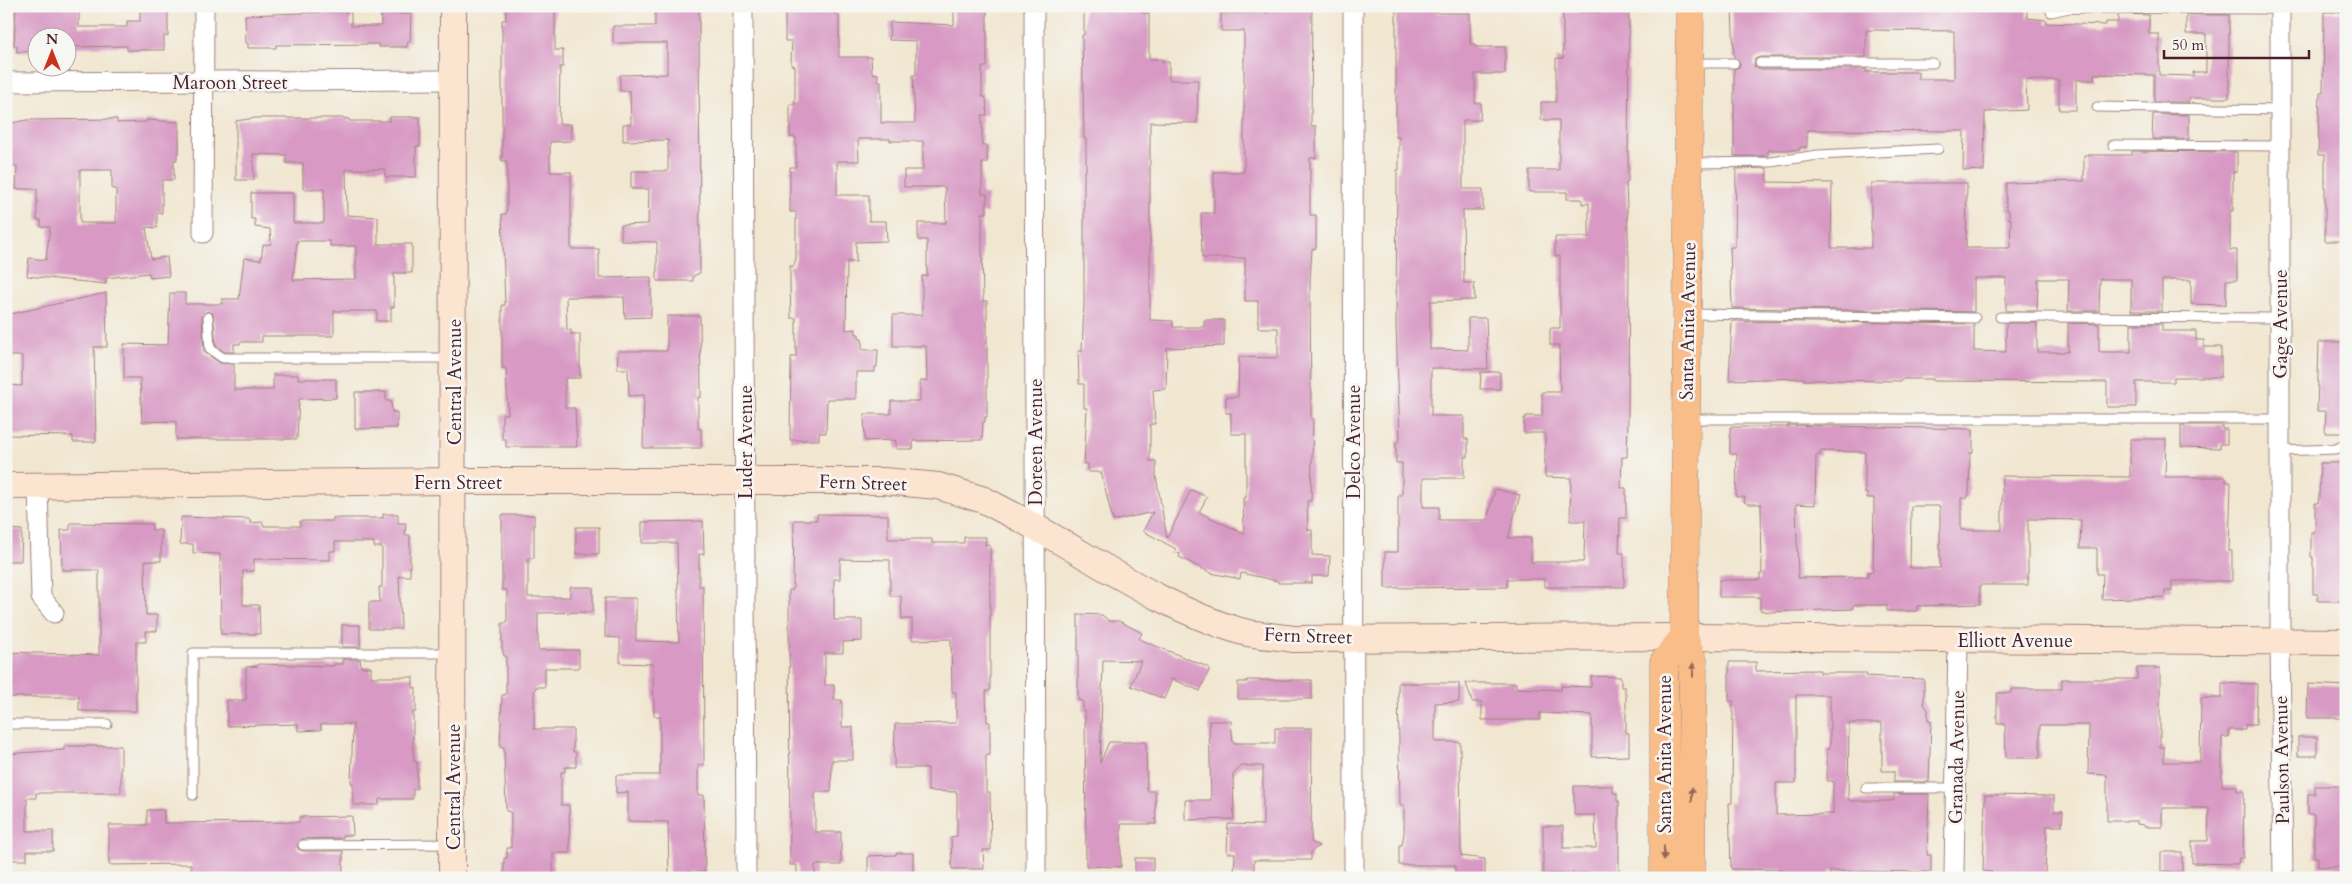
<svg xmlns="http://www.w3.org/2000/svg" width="2352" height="884" font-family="Cardo,serif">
  <rect width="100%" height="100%" fill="#f6f6f2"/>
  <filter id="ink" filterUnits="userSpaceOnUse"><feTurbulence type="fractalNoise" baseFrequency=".02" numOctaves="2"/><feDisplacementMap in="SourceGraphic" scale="10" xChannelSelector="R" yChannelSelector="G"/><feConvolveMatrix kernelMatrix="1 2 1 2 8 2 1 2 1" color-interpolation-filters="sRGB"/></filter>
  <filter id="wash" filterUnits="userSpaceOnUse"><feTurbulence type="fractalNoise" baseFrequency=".0096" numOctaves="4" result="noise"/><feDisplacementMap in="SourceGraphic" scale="20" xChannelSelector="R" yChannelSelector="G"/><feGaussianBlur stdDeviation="1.12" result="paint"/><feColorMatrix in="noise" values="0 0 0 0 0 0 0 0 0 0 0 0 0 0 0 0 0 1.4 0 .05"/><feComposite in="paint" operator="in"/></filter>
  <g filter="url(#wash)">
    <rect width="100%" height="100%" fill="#f1e7d1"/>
    <g id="blocks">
      <g fill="#d89ac4" fill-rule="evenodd">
        <path d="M16,6H79V27H127V21H140V8L168,7V36H164V50H127V46L68,47V38H38V51L17,52V46H14Z"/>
        <path d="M506,6H555V50H563V67H560L559,124H571V141L550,142V172H571V249H599V278L651,277V317L625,318L624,297H566L567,330H571V334H580V378H565V408H575L577,447H506V439H502V414H508L506,368H502V305H505L502,214H506L507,205V161H502V20H506Z"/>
        <path d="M667,6H699L700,273L693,276V281H657V242L621,241V225L648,224L649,189H631V171H668V140L623,141V124H631L630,91H620V75L667,74V43H613V26H655V11H667Z"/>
        <path d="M954,6H987V67H982V97H986L987,115H982V145H987V163H982V194H987V213H982V248L983,301H987V417H985V422H983L982,440L913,441V449H896V441L893,440L865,441L864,414H891V401H920V381H927L926,346H893V315H922V276H927V240H918V223H946L945,187H904V170H923V141H890V139H858L859,161H837V195H869V221H886L887,241L856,242V262H847L846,330L856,329V334H859V339H862V350H878L877,367H875V372H856V399H827L826,433H819V440H790L791,357H796V318H791L790,284V266H794L796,258V212H790V167H796V137H790V104H795V66L791,65L792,41H785V9L818,8L839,15V57H871L872,73L878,74V81H881V123H915L913,75H916V41L889,40L890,22L954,25Z"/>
        <path d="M1084,6H1143V13H1149V59H1162V62H1169V80H1198L1197,123L1150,122V320L1173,321V327H1204V320H1224V346L1167,348L1166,389L1153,390L1155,424H1150V461H1156V476L1167,538L1191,490L1207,497L1199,512L1244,534L1243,498H1246V434H1231V413H1226V397H1238L1239,357L1278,358V328H1258V301H1245V258H1202L1201,213H1214V172H1244V31H1221V13H1268V6L1312,8L1311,126H1316V158H1310V215H1316V248L1312,249L1310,279L1311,419H1313L1311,501H1307L1308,530H1312V555L1330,556L1329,576H1312V583H1278V581L1241,573L1240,579L1211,573L1179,557L1180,554L1174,552L1176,549L1143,531L1153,512L1113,521L1101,472H1088V464H1084L1087,408H1084V384H1079L1078,351H1082L1084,305V171H1086V139H1084L1082,35H1084Z"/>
        <path d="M1396,6H1437V13H1470V44H1475V47H1505V74H1475V103H1481L1480,120H1463V189H1483V210H1463L1464,283H1474L1475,300L1430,301V349L1468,350V318H1486L1488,369L1431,368V416H1464V439H1468V457H1464V478H1423V507H1439V520H1487L1495,489L1520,495L1508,538H1531V562H1583L1584,557L1585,521H1570L1571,478L1545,477V433H1524V418H1526V416H1542V392H1560L1559,345H1550V328H1560V256H1555V237H1589V203L1582,204V199H1567V192H1529V170H1559V120H1541V102H1556V58H1563V12H1599V6H1629L1628,182L1626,183L1629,259L1628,417L1627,457H1622L1621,488H1626V518H1620L1619,553H1624V587H1545V579H1507V587L1385,588V552H1398V495H1402V463H1396V443L1400,439L1396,324L1397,170H1399V137H1396Z"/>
        <path d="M1732,6H2027V18L2046,20V23L2106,25V22H2118V16L2121,14L2149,15V34H2159V75L2193,76V72H2206V34H2186V15H2229V98H2189V102H2154V75L2094,74V80H2076V110H2059V80H2026L2027,110L1985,112L1984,171L1963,170L1964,131L1807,130V147H1800V150H1768V156H1734V69L1739,67L1740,63L1734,57ZM1866,30L1954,31V79H1918V72H1866V69H1760L1754,66L1755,59L1760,57H1866Z"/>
        <path d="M331,12H351V26H381V14H411L410,42H407V47H379V44L276,45V48H248V43H246L245,15Z"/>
        <path d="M2324,12H2346V147L2343,182H2346V241H2325V155H2318L2320,92H2323Z"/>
        <path d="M2153,114L2189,115V139H2152Z"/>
        <path d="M390,117H420V146H416V177H385V169H346L347,215L378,217V244H412V273H394V307H391V321H377V311H334V336H262V342H240V344H234V352H225L216,346L213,313L207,311L202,317L204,352L220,363L234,364V390H273V375H298V379H336V398L299,399L297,439H176V421L142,422L140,378H124V344L168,345L170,293H185V304H222V299H239L244,258L261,260L263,245L271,244L270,229L255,227V219H251V193H293V223H324V189H303V163H286V155L253,154L254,180H236V121L255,118H343L349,119V121H390ZM297,241H330V246H356V279L293,280Z"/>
        <path d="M117,119V123L146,122V120L179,122V153H177V160H174V180H162V213H157V228L146,227L151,259L167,257L169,276L150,278L149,273L106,278V284L27,276L29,258L46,260L50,227H41V220H37V189H16L17,166H9V152H6V124L27,120ZM80,170H112V189H116V223H80Z"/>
        <path d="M2132,151L2237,152V172H2233V211H2230V250H2237V280H2226V305L2191,304V280H2162V311H2131V279H2100L2099,311H2068L2069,279H2038L2037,311H2006V278H1974V312L1732,308L1730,247H1735L1736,169L1767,168V182L1832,183L1831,248H1871V183H1967L1966,248H2010L2011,219H2009V210H2006V183L2084,181V155H2132Z"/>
        <path d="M106,293L107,347H94L96,442H73V436L6,435V385L22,386V356H6V315Z"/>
        <path d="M667,316H700L701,397H698V429H701V448H643L644,395L629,396L628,369H617L618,351H667Z"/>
        <path d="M1732,321L1974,324V351L2006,352V323H2037V352H2068V323L2099,324V352H2131V324H2162V331H2196V340H2204V347H2221V377H2174V382H2136V407H2107V382L1933,381V379H1901V381L1828,380H1804V378L1729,380Z"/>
        <path d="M2319,342H2346V433H2325L2326,411H2317Z"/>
        <path d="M1481,372H1500V389H1480Z"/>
        <path d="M355,392H386V401H391L392,412H397V428L355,429Z"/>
        <path d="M1788,425L1973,429V453H1970L1969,494L1967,498H1961V530H2002V476L2130,477V439H2166L2165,477H2226V482H2231L2229,551H2232V581H2172V591H2165V597L2102,599L2103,574H2097V548H2080L2081,520L2029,519H2028V585H1980V604L1917,606V611H1887V605H1853V609L1769,612L1760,610V597H1719V580H1760V574H1762L1761,504H1748L1744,502L1745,497H1736L1737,454H1730V427H1788ZM1820,451L1865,452V493H1867V498H1874L1873,572H1868V577L1798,578L1796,504L1815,505L1816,455H1820ZM1911,506H1940V568H1910Z"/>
        <path d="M2181,425H2222V429H2227V444H2220V448L2181,447Z"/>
        <path d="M2320,463H2346V601H2318V594H2313V557H2311V532H2315V503H2318L2319,496Z"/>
        <path d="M383,514H398V523H406L405,535H410V576H399L401,629H369V602H380L379,587H382V547H374V542H335V551H330V560L254,559V571H243V605H259L260,634H221L220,554L193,553V544H180L181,517L250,519V523L263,522V526H300V521H333V518H383Z"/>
        <path d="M817,514L888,515V539H932V543H964V537H986L985,545H990V691H986L987,722H990V755H986V792H990L991,850H983L984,869H952L951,837L957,836V792L928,791V768H894L895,724L956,723V692H952L951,639L912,640V619H902L901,596H890V560L840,559V579H834V620H862V641L843,642V653H825V685H834V700H842V727H853V760H832L831,792H815V832H841V865H815V875H797V865H790L789,590H793L794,520H817Z"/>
        <path d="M502,515H534V558H528V597H570V587H593V612L538,613V650H579V668H545V687H536L534,692V729H573V752H576V767H565V772H561V805H569L570,853H553V876L504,874V858H507V848H511V812L506,811L504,747H500L502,695H506V656H504L502,648V623H507V590H502Z"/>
        <path d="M703,521L704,554H699V586H703L704,765H698V795H704L705,872H688V876H669L668,822L628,821V792L616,793V775H660V716H654L653,664L620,663V638L605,637V598H636V641L679,642L677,543H642V522Z"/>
        <path d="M70,523L152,524V530H161V561H145L146,615H157V631H146V642H136V711H79V697H6V652L99,655V570H62L61,530H70Z"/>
        <rect x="576" y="527" width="23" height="27"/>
        <path d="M6,529L22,530L21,561H6Z"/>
        <path d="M1078,614L1102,615L1109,621H1119L1142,633L1139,639L1210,668L1200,691L1172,679L1164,699L1131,686L1141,661L1103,660L1100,763L1109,742H1146L1147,791H1155L1156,824H1121V867L1086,866L1085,711H1083V701L1078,700Z"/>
        <rect x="342" y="625" width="18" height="22"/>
        <path d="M343,659H360L361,667H371V677H413V688H416V712H413V752L414,762H417V789H413V799H379V805H353V783H351L353,724H321V730L298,731V724L227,726V700H246V667L258,666V664L334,666V664H343Z"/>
        <path d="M1729,662H1756V671L1820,670V673H1866V676L1884,677V678L1924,679V704L1928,710V721H1931L1929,782H1894V771H1882V723H1849L1848,798L1850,801H1891L1894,800V794H1929L1927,855H1931V872L1830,871V876H1781V870L1731,869L1729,803H1732V793L1733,701H1729ZM1796,695H1830V749H1827V781H1833V814L1776,815V783H1796Z"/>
        <path d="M2137,668H2160V747H2164V762H2200L2201,698H2222V683L2257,684L2256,725H2245V730H2229V737H2222V786H2237V791H2244L2243,858H2239L2238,864L2192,863V841H2208L2209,808H2162V827H2144V825L2137,824V821H2107V775L2088,774L2089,725H2040V758H2006L2005,724H1997V693H2011V689H2062V679H2137Z"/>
        <path d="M1591,676L1621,677V687H1625V694H1626V733H1629V756L1592,757V715L1540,713V720H1482V702H1472L1466,683H1516V688L1561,690V686L1591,687Z"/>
        <path d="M1247,680H1312V699H1238V682H1247Z"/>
        <path d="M1398,683H1459V702L1435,703V742H1460L1461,856L1485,859V876H1455V865H1399V845H1402L1404,834V805H1400Z"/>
        <path d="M2308,684L2346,686V718H2307Z"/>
        <path d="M1209,721H1231L1233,743H1275V728H1312L1311,842L1319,846L1311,852V860H1254V876L1234,875L1235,853H1227L1228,824L1263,825V766H1241L1233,775L1234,819L1185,820V800H1211Z"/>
        <rect x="2298" y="737" width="19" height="19"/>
        <path d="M64,746H121V793H36V798H27V831H53V851H27V860H6V754L64,750Z"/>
        <path d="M1574,786H1613V793H1617V801H1619V872L1543,874V826H1563V848H1596L1595,815H1574Z"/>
        <path d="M2315,786H2346L2344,867H2318V857H2314V814H2308V794H2315Z"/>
        <path d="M1985,795L2054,796V811H2063L2062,826H2047L2045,875L1992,874V872L1983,871Z"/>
        <path d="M147,810H164V823L299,822V817L352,816L353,835H343V838L302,839L297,845L298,849L303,851H343V878H300V874L191,875V864L109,865V825H147Z"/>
        <path d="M2161,852H2182V872L2161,871Z"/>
        <path d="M896,853H913V878L868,876V856L896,855Z"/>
        <rect x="1135" y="858" width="18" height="18"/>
      </g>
    </g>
  </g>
  <g filter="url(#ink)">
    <use href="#blocks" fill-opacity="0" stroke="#9e837e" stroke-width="1"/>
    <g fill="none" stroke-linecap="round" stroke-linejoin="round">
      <g stroke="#9e837e" stroke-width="11">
        <g id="lane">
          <path d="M2051,12L2069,8L2280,9"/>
          <path d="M1693,63H1734"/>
          <path d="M1760,63H1933"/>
          <path d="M2097,107L2280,110"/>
          <path d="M2113,145L2280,146"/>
          <path d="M1692,163L1771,162L1818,155L1938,149"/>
          <path d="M1690,314L1975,318"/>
          <path d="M208,317L210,349L223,358H449"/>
          <path d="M2000,317L2280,318"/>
          <path d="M1689,419H2280"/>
          <path d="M2280,451L2336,449L2346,444"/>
          <path d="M6,724H107"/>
          <path d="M1866,788H1956"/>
          <path d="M193,795V653H451"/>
          <path d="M303,845L450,844"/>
        </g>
      </g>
      <g stroke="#9e837e" stroke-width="21">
        <g id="street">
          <path d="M743,6L746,878"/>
          <path d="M1034,6L1036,878"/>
          <path d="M1353,6L1354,878"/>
          <path d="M2280,6V642L2283,878"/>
          <path d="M6,82L453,80"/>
          <path d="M203,233L204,6"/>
          <path d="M38,486L41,597L54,613"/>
          <path d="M1954,874L1958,640"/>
        </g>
      </g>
      <g stroke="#9e837e" stroke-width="28">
        <g id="secondary">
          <path d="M6,486L454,481H884L938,486L984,500L1005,511C1083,550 1155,606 1240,631C1257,636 1276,636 1293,639L1684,637L2346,642"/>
          <path d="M452,878L453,6"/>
        </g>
      </g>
      <g stroke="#9e837e" stroke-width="29">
        <g id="primary">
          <path d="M1690,6L1684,637L1693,661L1691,878"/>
          <path d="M1664,878V662L1684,637"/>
        </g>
      </g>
      <use href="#lane" stroke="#fff" stroke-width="9"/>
      <use href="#street" stroke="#fff" stroke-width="19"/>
      <use href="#secondary" stroke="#fce5d0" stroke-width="26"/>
      <use href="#primary" stroke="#f8bd89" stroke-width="28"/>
    </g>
    <defs><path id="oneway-solid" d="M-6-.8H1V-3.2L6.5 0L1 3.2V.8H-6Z" transform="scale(1.25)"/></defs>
    <g fill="#986655">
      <use href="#oneway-solid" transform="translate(1693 670) rotate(-90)"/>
      <use href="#oneway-solid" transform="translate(1692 794) rotate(-89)"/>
      <use href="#oneway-solid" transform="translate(1664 853) rotate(90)"/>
    </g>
  </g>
  <g text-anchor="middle" stroke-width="5" stroke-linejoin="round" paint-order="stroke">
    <g font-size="19" fill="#4a1f2b" stroke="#f6f6f2">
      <text x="230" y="89">Maroon Street</text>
      <text transform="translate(1687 321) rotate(-89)" y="7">Santa Anita Avenue</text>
      <text transform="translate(2280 324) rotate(-90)" y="7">Gage Avenue</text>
      <text transform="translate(454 382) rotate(-90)" y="7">Central Avenue</text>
      <text transform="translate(745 442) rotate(-90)" y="7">Luder Avenue</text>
      <text transform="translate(1035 442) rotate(-90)" y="7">Doreen Avenue</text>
      <text transform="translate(1353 442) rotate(-90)" y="7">Delco Avenue</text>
      <text x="458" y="489">Fern Street</text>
      <text transform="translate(863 482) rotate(2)" y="7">Fern Street</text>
      <text transform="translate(1308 635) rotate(2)" y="7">Fern Street</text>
      <text x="2015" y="647">Elliott Avenue</text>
      <text transform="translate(1664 754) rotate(-90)" y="7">Santa Anita Avenue</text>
      <text transform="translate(1956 757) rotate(-89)" y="7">Granada Avenue</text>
      <text transform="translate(2281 760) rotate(-91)" y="7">Paulson Avenue</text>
      <text transform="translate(453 787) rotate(-90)" y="7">Central Avenue</text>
    </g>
  </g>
  <rect width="2352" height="884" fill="none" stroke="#f6f6f2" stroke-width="25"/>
  <g transform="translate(52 52)"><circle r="24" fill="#f6f6f2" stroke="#b1a0a2"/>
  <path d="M0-4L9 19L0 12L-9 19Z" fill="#c8321e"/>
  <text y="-8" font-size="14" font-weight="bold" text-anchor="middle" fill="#4a1f2b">N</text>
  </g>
  <path d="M2164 50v8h145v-8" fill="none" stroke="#4a1f2b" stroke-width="2.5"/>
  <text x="2172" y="50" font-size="15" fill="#4a1f2b" stroke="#f6f6f2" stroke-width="4" paint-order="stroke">50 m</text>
</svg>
